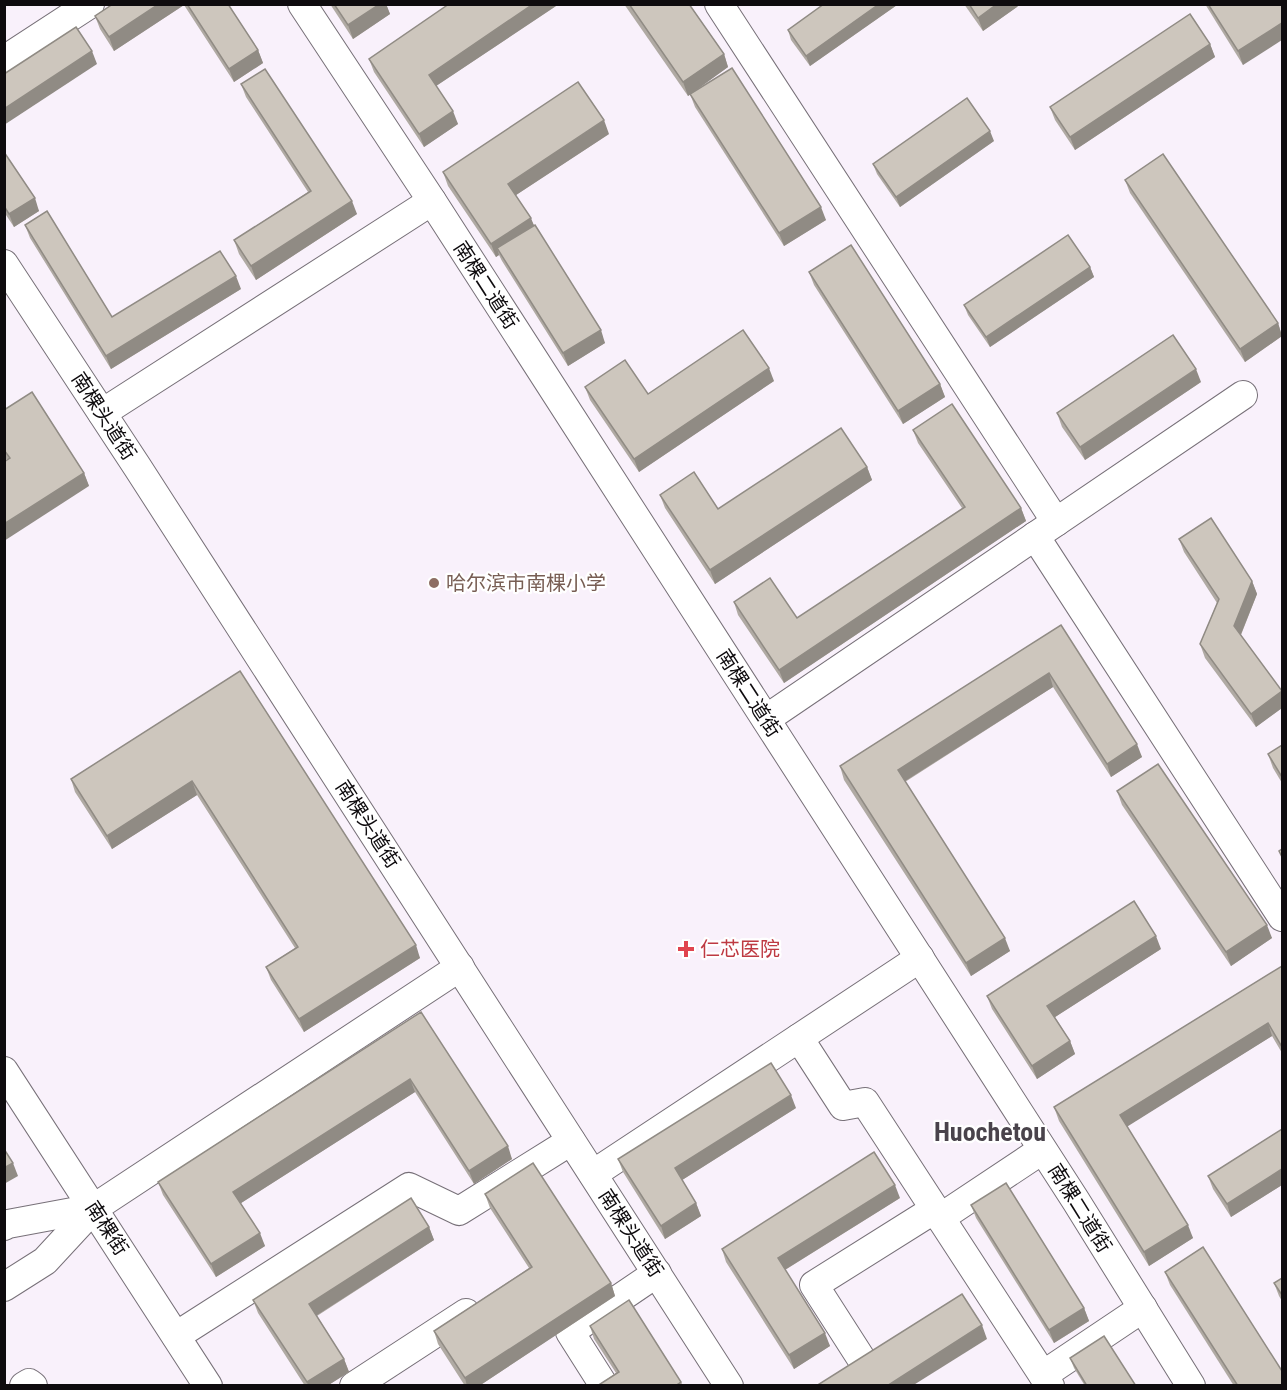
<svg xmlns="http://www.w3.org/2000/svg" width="1287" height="1390" font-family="'Roboto Condensed','Noto Sans SC',sans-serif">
  <rect width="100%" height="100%" fill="#f9f1fb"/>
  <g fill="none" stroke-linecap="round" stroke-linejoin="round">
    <g stroke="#777078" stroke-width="30">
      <g id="minor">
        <path d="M302,4L432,201L1076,1201L1191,1386"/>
        <path d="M719,4L1056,522"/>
        <path d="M4,60L90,4"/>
        <path d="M4,264L138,468L729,1386"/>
        <path d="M102,413L432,201"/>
        <path d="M1035,536L1282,917"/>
        <path d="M766,719L1243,395"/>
        <path d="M799,1038L843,1106L865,1102L1050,1386"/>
        <path d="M4,1071L208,1386"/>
        <path d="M593,1174L920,958"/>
        <path d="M940,1218L1042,1150"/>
        <path d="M4,1226L8,1224L94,1208"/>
        <path d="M4,1287L45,1261L94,1208L460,967"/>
        <path d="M176,1336L409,1187L459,1211L571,1141"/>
        <path d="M864,1363L814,1285L935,1209"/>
        <path d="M1043,1375L1143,1308"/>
        <path d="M24,1386L29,1383L33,1386"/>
        <path d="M354,1386L466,1313"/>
        <path d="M601,1386L603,1384L570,1332L657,1273"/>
      </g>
    </g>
    <use href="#minor" stroke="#fff" stroke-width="28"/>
  </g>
  <g fill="#b0aaa3">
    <path d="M113,4H228L258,50L263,63L234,82L184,5L114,51L100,29L95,16Z"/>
    <path d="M330,4H386L390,14L353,39Z"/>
    <path d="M624,4H689L724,54L728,67L688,96Z"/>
    <path d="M964,4H1021L983,31Z"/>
    <path d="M1205,4H1282L1243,65Z"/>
    <path d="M897,5L810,66L791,40L788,30Z"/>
    <path d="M556,6L436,86L458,124L424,147L374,72L369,59Z"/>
    <path d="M1210,44L1215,57L1075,150L1055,120L1050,107Z"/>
    <path d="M241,84L357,214L256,280L239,254L234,240L308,192L246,97Z"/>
    <path d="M690,94L826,220L784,246L695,107Z"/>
    <path d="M609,134L516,195L605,343L568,366L502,261L499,255L496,257L448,186L443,172Z"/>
    <path d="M994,141L900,207L877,174L873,164Z"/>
    <path d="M4,152L39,211L14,227L4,212Z"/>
    <path d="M1125,180L1278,323L1282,336L1245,362L1130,193Z"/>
    <path d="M25,225L112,317L241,289L111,369L30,238Z"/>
    <path d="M1090,267L1094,277L990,347L968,315L964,305Z"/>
    <path d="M809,272L940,384L945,397L903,424L814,285Z"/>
    <path d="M774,381L639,472L590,400L585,387L648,394Z"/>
    <path d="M1201,382L1085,460L1062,427L1057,413Z"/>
    <path d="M4,410L84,473L89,486L7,460L4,456Z"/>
    <path d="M913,430L1021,508L1026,521L784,683L738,615L734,602L797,618L962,508L918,443Z"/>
    <path d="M867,467L872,480L715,584L665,508L660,495L718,509Z"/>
    <path d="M1179,539L1252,581L1257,594L1241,635L1282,693V708L1256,727L1205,658L1200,644L1217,603L1184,552Z"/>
    <path d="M1061,625L1142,757L1111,777L1053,687L905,782L1010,951L971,976L844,780L840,766Z"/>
    <path d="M240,671L420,958L304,1032L271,980L266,967L295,948L197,795L112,849L75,792L71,779Z"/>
    <path d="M1282,745V783L1273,768L1268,754Z"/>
    <path d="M1117,791L1272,938L1231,966L1122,805Z"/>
    <path d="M1161,949L1055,1017L1070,1041L1075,1054L1037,1079L992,1009L987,996Z"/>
    <path d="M1282,966V1053L1272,1036L1127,1126L1193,1238L1149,1266L1059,1121L1054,1107Z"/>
    <path d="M421,1012L512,1159L474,1184L415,1092L241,1203L265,1246L216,1277L163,1195L158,1182Z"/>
    <path d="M796,1108L682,1180L696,1203L701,1216L665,1239L623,1172L618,1159Z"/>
    <path d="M1282,1129V1185L1231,1217L1213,1189L1208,1176Z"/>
    <path d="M485,1194L611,1283L615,1296L479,1386H465L438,1344L434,1331L529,1268L490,1208Z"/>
    <path d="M900,1198L785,1270L830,1346L794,1369L726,1262L722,1249Z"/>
    <path d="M971,1205L1084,1308L1089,1321L1054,1343L976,1218Z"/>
    <path d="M429,1227L434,1240L317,1316L344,1359L349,1372L327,1386H305L258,1313L253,1300Z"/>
    <path d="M1165,1272L1282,1386H1234L1170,1285Z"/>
    <path d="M1282,1278V1301L1279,1296L1274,1283Z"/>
    <path d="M590,1326L681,1382L683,1386H597L616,1373L594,1339Z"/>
    <path d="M1070,1358L1136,1386H1085L1074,1368Z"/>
  </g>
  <g fill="#908b84">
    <path d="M159,4L184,5L114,51L109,37Z"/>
    <path d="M380,4H386L390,14L353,39L348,25Z"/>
    <path d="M533,4H555L556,6L433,88L429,75Z"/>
    <path d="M879,4L897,5L810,66L806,56Z"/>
    <path d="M997,4H1021L983,31L978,18Z"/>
    <path d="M1282,23V40L1243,65L1238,51Z"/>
    <path d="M1210,44L1215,57L1075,150L1070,137Z"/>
    <path d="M258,50L263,63L234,82L229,69Z"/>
    <path d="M92,51L97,64L4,125V109Z"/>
    <path d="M724,54L728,67L688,96L683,82Z"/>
    <path d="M453,111L458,124L424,147L419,134Z"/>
    <path d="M604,120L609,134L513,197L508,184Z"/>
    <path d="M990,131L994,141L900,207L896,197Z"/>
    <path d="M35,198L39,211L14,227L9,214Z"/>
    <path d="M352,201L357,214L256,280L251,266Z"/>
    <path d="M821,207L826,220L784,246L779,233Z"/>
    <path d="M531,218L536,231L497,248L499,255L496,257L491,244Z"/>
    <path d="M1090,267L1094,277L990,347L986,337Z"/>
    <path d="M236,276L241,289L111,369L106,356Z"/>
    <path d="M1278,323L1282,336L1245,362L1240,349Z"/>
    <path d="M601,330L605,343L568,366L563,353Z"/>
    <path d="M769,368L774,381L639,472L634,459Z"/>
    <path d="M1196,369L1201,382L1085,460L1080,447Z"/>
    <path d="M940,384L945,397L903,424L898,411Z"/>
    <path d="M867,467L872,480L715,584L710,570Z"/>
    <path d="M84,473L89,486L4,541V524Z"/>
    <path d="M1021,508L1026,521L784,683L779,670Z"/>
    <path d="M1252,581L1257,594L1239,639L1234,626Z"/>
    <path d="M1049,673L1053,687L902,783L898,770Z"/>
    <path d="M1282,691V708L1256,727L1251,714Z"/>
    <path d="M1137,744L1142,757L1111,777L1107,764Z"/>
    <path d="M192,781L197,795L112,849L107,836Z"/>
    <path d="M1267,925L1272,938L1231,966L1226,952Z"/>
    <path d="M1156,936L1161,949L1052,1019L1047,1006Z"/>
    <path d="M1005,938L1010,951L971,976L966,963Z"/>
    <path d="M416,945L420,958L304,1032L299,1019Z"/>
    <path d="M1268,1023L1272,1036L1125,1128L1120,1115Z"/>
    <path d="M1070,1041L1075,1054L1037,1079L1032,1066Z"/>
    <path d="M410,1079L415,1092L238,1205L233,1192Z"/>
    <path d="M791,1095L796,1108L679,1182L675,1168Z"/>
    <path d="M508,1146L512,1159L474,1184L469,1171Z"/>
    <path d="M13,1163L18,1176L4,1184V1168Z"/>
    <path d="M1282,1169V1185L1231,1217L1227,1204Z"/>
    <path d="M895,1185L900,1198L783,1271L778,1258Z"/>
    <path d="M696,1203L701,1216L665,1239L661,1226Z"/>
    <path d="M1188,1225L1193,1238L1149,1266L1144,1252Z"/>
    <path d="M429,1227L434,1240L314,1317L309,1304Z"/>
    <path d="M260,1233L265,1246L216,1277L211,1264Z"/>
    <path d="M611,1283L615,1296L479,1386H467L465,1378Z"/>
    <path d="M1084,1308L1089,1321L1054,1343L1049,1330Z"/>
    <path d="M982,1325L987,1339L912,1386H887Z"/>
    <path d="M825,1333L830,1346L794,1369L789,1355Z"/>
    <path d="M344,1359L349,1372L327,1386H308L307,1382Z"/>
  </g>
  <g fill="#cdc6bd" stroke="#908b84" stroke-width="1.5">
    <path d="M113,4H159L109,37L95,16Z"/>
    <path d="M187,4H228L258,50L229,69Z"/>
    <path d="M334,4H380L348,25Z"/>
    <path d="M449,4H533L429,75L453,111L419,134L369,59Z"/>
    <path d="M629,4H689L724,54L683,82Z"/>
    <path d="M824,4H879L806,56L788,30Z"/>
    <path d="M969,4H997L978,18Z"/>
    <path d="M1208,4H1282V23L1238,51Z"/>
    <path d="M1190,14L1210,44L1070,137L1050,107Z"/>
    <path d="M76,27L92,51L4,109V74Z"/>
    <path d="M732,68L821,207L779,233L690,94Z"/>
    <path d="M265,69L352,201L251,266L234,240L311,191L241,84Z"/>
    <path d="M578,82L604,120L508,184L531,218L491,244L443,172Z"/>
    <path d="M967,98L990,131L896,197L873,164Z"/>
    <path d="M4,152L35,198L9,214L4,206Z"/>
    <path d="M1163,154L1278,323L1240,349L1125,180Z"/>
    <path d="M47,211L112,317L220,251L236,276L106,356L25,225Z"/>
    <path d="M535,225L601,330L563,353L497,248Z"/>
    <path d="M1068,235L1090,267L986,337L964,305Z"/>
    <path d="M851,245L940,384L898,411L809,272Z"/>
    <path d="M743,330L769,368L634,459L585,387L625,360L648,394Z"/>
    <path d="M1173,335L1196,369L1080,447L1057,413Z"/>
    <path d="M32,392L84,473L4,524V462L10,458L4,450V410Z"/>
    <path d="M952,404L1021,508L779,670L734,602L770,578L797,618L965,507L913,430Z"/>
    <path d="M841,428L867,467L710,570L660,495L694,472L718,509Z"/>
    <path d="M1211,518L1252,581L1234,626L1282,691L1251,714L1200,644L1219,599L1179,539Z"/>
    <path d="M1061,625L1137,744L1107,764L1049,673L898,770L1005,938L966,963L840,766Z"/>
    <path d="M240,671L416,945L299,1019L266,967L298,947L192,781L107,836L71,779Z"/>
    <path d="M1282,745V777L1268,754Z"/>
    <path d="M1158,764L1267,925L1226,952L1117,791Z"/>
    <path d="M1282,849V857L1279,851Z"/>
    <path d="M1134,901L1156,936L1047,1006L1070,1041L1032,1066L987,996Z"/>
    <path d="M1282,966V1047L1268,1023L1120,1115L1188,1225L1144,1252L1054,1107Z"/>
    <path d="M421,1012L508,1146L469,1171L410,1079L233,1192L260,1233L211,1264L158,1182Z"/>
    <path d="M771,1063L791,1095L675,1168L696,1203L661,1226L618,1159Z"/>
    <path d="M1282,1129V1169L1227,1204L1208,1176Z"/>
    <path d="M4,1149L13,1163L4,1168Z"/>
    <path d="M874,1152L895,1185L778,1258L825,1333L789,1355L722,1249Z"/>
    <path d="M533,1163L611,1283L465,1378L434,1331L532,1267L485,1194Z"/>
    <path d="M1006,1183L1084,1308L1049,1330L971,1205Z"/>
    <path d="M411,1198L429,1227L309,1304L344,1359L307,1382L253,1300Z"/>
    <path d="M1203,1247L1282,1371V1386H1238L1165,1272Z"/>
    <path d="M1282,1278V1295L1274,1283Z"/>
    <path d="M962,1294L982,1325L887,1386H816Z"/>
    <path d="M629,1300L681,1382L675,1386H597L619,1372L590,1326Z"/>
    <path d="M1104,1336L1136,1386H1087L1070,1358Z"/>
  </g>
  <circle fill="#8d6e63" stroke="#fff" stroke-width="2" cx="434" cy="583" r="6"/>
  <path fill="#e0444e" stroke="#fff" stroke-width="2" d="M683 940h6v6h6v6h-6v6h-6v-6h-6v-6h6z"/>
  <g text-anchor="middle" stroke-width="4.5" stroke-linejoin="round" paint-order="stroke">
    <g font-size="20" fill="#0e0b0e" stroke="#fff">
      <text transform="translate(486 285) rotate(57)" y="7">南棵二道街</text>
      <text transform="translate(104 416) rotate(57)" y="7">南棵头道街</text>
      <text transform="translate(749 693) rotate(57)" y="7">南棵二道街</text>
      <text transform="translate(368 824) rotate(57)" y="7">南棵头道街</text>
      <text transform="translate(1080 1208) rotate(58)" y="7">南棵二道街</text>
      <text transform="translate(107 1228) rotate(57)" y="7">南棵街</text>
      <text transform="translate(631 1233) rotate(57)" y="7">南棵头道街</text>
    </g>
    <g font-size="20" fill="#785e54" stroke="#fff" text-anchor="start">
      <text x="446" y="590">哈尔滨市南棵小学</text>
    </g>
    <g font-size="20" fill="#be3a42" stroke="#fff" text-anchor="start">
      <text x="700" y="956">仁芯医院</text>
    </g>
    <g font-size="26" font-weight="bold" fill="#49434b" stroke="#fff">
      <text x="990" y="1141">Huochetou</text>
    </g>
  </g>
  <rect width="1287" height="1390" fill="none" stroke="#0e0b0e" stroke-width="12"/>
</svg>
